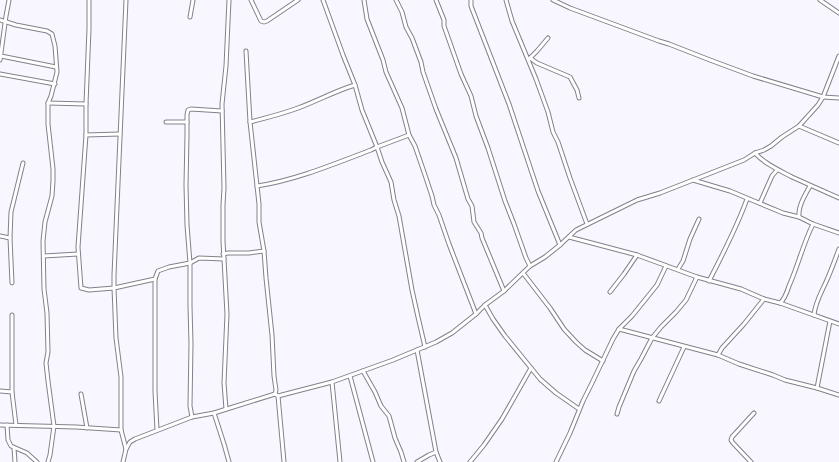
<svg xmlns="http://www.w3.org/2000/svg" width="839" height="462" font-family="Signika,sans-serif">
  <rect width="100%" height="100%" fill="#f8f6fe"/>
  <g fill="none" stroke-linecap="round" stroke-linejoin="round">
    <g stroke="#838189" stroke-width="5">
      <g id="street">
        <path d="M89,0V29L86,104V135L78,247L81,288L89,290L114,288V275L126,0"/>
        <path d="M251,0L261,21L264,22L267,21L298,0"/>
        <path d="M323,0L343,55L355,85L362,110L377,147L382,162L391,182L394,200L399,216L412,290L418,317L425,347"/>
        <path d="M364,0L367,19L383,60L386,72L402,108L409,135L415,146L425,175L432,196L434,205L439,215L449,244L476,314"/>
        <path d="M396,0L402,12L406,27L412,38L421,62L423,72L436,109L456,158L468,199L472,206L474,222L481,233L482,238L504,291"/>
        <path d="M436,0L444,20V26L461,74L471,96L476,116L488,148L505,201L514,224L526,258L530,266"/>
        <path d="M471,0V6L509,104L538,191L560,245"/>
        <path d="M506,0L512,21L536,79L548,112L553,132L558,142L570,178L587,224"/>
        <path d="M553,0L570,8L659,41L669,44L710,60L753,76L823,97L839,98"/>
        <path d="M820,0L839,13"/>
        <path d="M190,17L193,0"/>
        <path d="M0,20L16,25L47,31L52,34L55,46L57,72L51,96L48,103V124L53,169V181L52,196L45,222L43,241L44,289L47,313L48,352L46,363L48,381L54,426L50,455L48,462"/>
        <path d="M246,51L250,122"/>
        <path d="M1,56L56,67"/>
        <path d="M530,58L537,63L570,77L577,90L579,98"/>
        <path d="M529,59L537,51L548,38"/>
        <path d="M0,60L6,16L9,0"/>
        <path d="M0,74L55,84"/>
        <path d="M48,103L86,104"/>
        <path d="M166,122H187"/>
        <path d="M799,126L839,143"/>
        <path d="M86,135L120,134"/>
        <path d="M755,153C765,164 779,170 792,177C808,184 823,191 839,198"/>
        <path d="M693,180L730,191L783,213L799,217L813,224L839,233"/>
        <path d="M257,186C296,180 334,164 371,150L377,147L409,135"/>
        <path d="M760,203L772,176L777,170"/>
        <path d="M799,217C798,206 805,195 810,186"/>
        <path d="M0,236L10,238"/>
        <path d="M569,237L637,255L697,277L741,289L764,299L780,303L839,324"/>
        <path d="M223,254L228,253H249L264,251"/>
        <path d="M44,256L78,254"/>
        <path d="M678,269L683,261L690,239L699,219"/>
        <path d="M523,273L550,308L564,329L576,342L585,350L603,361"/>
        <path d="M155,279V391L157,430"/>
        <path d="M709,281C723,254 737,227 747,199"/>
        <path d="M12,283L10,238L11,212L23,163"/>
        <path d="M610,292L624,274L637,255"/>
        <path d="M780,303C785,299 787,292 789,286C798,266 803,244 813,224"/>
        <path d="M485,305L493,319L505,336L540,379L556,393L579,409"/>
        <path d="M12,315V392L16,425"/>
        <path d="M814,315C815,303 821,293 826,282C831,271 835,260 839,249"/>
        <path d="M830,321L817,388L839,395"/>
        <path d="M619,329L718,355L722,348L744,324L764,299"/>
        <path d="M417,350L436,452L429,455L417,462"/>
        <path d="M718,355L739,364L773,375L785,380L817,388"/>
        <path d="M363,371L375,392L381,406L389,416L395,438L401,452L404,462"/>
        <path d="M350,376L373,462"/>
        <path d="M332,382L340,462"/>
        <path d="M0,391L12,392"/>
        <path d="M81,394L87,428"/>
        <path d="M275,394L276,390L274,376L272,335L266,278L264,251L259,222V204L250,122C266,118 282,114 298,108C317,101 335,91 355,85"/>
        <path d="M278,396L284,462"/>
        <path d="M659,401L684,347"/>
        <path d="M226,409L224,383L227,314L223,241V205L224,188L222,104L226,66L229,0"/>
        <path d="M214,413L224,444L229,462"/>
        <path d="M617,414L619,407L634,371L641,359L652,338L661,327L676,312L686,300L697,277"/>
        <path d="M192,417L190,406L191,344L190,306V263L187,225L186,185L187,135V115L188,110L191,109L222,111"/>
        <path d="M0,425L76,427L121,430"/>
        <path d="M7,425L8,440L11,446L27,453L37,462"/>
        <path d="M14,448L15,462"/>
        <path d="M126,449L121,430V377L116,338L114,288L155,279L158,271L169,267L190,263L199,258L224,259"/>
        <path d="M436,452L440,462"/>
        <path d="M123,462L126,449L130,442L135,439L192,417L214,413L275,394L278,396L332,382L393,360L436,342L452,333L476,314L485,305L504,291L530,266L545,257L560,245L576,230L637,200L660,193L744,160L755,153L764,150L771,146L782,137L799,126L818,105L823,97L839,56"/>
        <path d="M470,462L484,445L502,419L531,368"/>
        <path d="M556,462L570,433L583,401L592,383L613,339L619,329L632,316L657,285L666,266"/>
        <path d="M751,462L733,443L731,440L732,437L754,413"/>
      </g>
    </g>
    <use href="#street" stroke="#fff" stroke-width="3"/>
  </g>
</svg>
